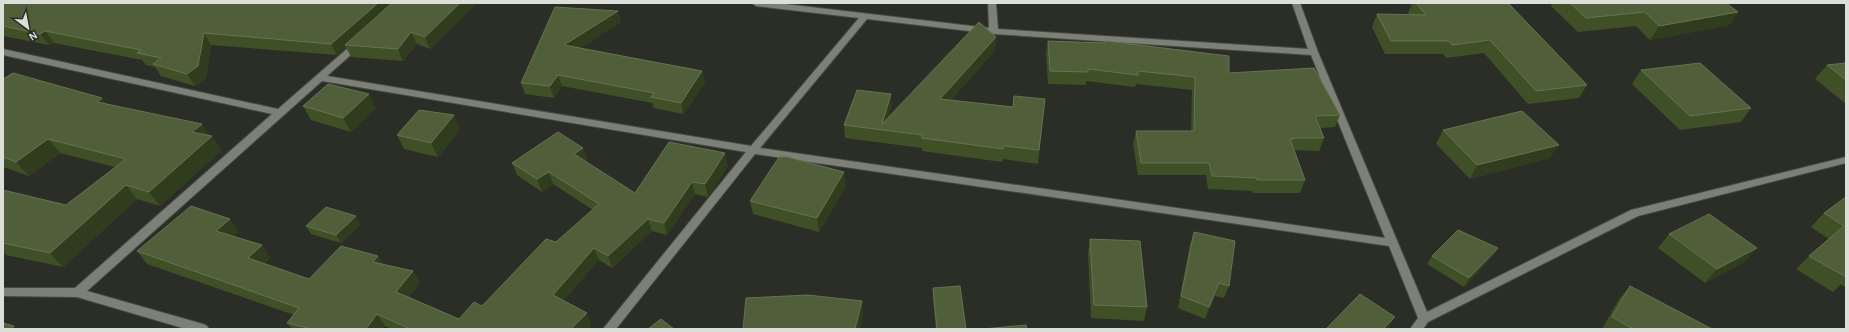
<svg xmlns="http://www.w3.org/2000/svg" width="1849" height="332" font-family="'Alegreya Sans',sans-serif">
  <rect width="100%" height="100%" fill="#2a2e26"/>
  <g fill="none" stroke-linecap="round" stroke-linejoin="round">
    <g stroke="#474a44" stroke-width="2">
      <path id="minor" d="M752,3H777L989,28L988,3H996L998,29L1308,49L1292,3H1300L1318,52L1427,312L1631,210L1846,157V163L1638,216L1428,322L1423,329H1410L1418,318L1389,246L755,154L616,329H603L746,152L322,81L87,291L203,324L207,326L209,329H186L77,297L3,296V288H75L272,114L3,55V49L278,109L356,41H362L363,43L362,45L327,76L751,146L859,18L756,6ZM867,19L994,34L1311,55L1385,238L760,148Z"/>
    </g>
    <use href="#minor" fill="#7c8077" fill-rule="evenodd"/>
  </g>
  <g fill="#3f5026">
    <path d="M3,3H477L430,49L417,44L403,61L351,57L346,47L337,55L211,45L206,78L195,86L161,76L155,67L146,65L142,60L54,43L49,45L3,36Z"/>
    <path d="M1412,3H1508L1587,85L1579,98L1528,104L1484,53L1446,58L1443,54H1385L1372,27L1377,14L1410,15L1408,13Z"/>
    <path d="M1552,3H1726L1738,12L1729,25L1650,40L1636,26L1578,32L1551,6Z"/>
    <path d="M618,11L621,22L580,48L702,71L705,83L683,114L654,108L652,103L562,86L554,98L525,94L521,83Z"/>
    <path d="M996,37L995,50L951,100L1013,107L1045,99L1038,164L1003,159L1002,162L922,151V148L845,138L844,125L891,107L888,117Z"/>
    <path d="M1048,41L1229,73L1340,115L1335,127L1320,128L1324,138L1319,151L1294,150L1305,180L1300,193H1253L1252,191L1208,189L1206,175H1138L1133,144L1136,131H1191L1192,90L1136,84L1135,87L1086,81V85L1048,84L1046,53Z"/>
    <path d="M1846,63V104L1815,79L1827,65Z"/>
    <path d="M1641,70L1751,108L1741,122L1680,130L1632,84Z"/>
    <path d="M3,79L106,104L210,135L222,150L160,206L137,199L63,267L6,255L3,252V190L66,205L115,167L60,153L29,176L3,167Z"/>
    <path d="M303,106L376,108L351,132L311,120Z"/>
    <path d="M460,129L438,157L404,149L397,135Z"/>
    <path d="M1443,130L1550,158L1470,179L1436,144Z"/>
    <path d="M583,148L587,160L585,161L635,193L728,166L708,197L695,194L667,235L652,231L612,268L599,260L563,301L591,325L588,329H391L385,326L383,329H292L287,323L294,315L147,264L137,251L239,231L233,236L262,245L270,258L264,264L309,279L378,256L382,264L413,271L420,283L409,297L459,319L482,306L593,210L553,184L542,192L517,175L512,163Z"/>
    <path d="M846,186L819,232L753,214L750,201Z"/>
    <path d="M1846,197V287H1845L1841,284L1833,292L1796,269L1809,256L1829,239L1811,227L1824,213Z"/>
    <path d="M361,224L341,243L311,234L306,226Z"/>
    <path d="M1194,232L1229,286L1224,298L1215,296L1205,319L1178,308L1190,244Z"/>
    <path d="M1669,234L1745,262L1705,283L1658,248Z"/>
    <path d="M1090,239L1147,307L1144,321L1091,318L1088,252Z"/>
    <path d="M1498,248L1493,256L1464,287L1427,264L1432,256Z"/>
    <path d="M1630,286L1712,329H1602L1619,299Z"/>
    <path d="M933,288L966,329H936L933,301Z"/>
  </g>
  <g fill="#2f3c1e">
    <path d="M378,3H397L345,45L346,47L337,55L331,44Z"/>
    <path d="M460,3H477L430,49L425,37Z"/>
    <path d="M618,11L621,22L568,56L564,45Z"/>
    <path d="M1738,12L1729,25L1650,40L1659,26Z"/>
    <path d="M45,31L54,43L49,45L40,34Z"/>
    <path d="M411,32L417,44L403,61L398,49Z"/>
    <path d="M204,33L211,45L206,78L195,86L187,74Z"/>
    <path d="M996,37L995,50L940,112V99Z"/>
    <path d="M702,71L705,83L683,114L681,103Z"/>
    <path d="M558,75L562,86L554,98L550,86Z"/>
    <path d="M369,94L376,108L351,132L343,118Z"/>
    <path d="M891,94V107L885,130L882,124Z"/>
    <path d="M102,98L113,112L97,102Z"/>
    <path d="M454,115L460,129L438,157L431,143Z"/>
    <path d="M202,124L211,137L212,136L222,150L160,206L149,192L192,132Z"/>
    <path d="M48,139L60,153L29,176L16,162Z"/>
    <path d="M1559,145L1550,158L1470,179L1477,165Z"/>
    <path d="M583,148L587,160L578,166L574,154Z"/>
    <path d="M725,153L728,166L708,197L705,184Z"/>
    <path d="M549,172L553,184L542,192L537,179Z"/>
    <path d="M844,172L846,186L819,232L817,218Z"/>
    <path d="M692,182L695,194L667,235L664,223Z"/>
    <path d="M126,185L137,199L63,267L50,253Z"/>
    <path d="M356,216L361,224L341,243L336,235Z"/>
    <path d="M230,219L239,231L225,243L216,231Z"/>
    <path d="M648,219L652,231L612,268L608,256Z"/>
    <path d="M262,245L270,258L257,270L248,258Z"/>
    <path d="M594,248L599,260L558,307L553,295Z"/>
    <path d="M1498,248L1493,256L1464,287L1469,278Z"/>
    <path d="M1757,248L1745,262L1705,283L1717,269Z"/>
    <path d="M378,256L385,269L373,262Z"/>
    <path d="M413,271L420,283L403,304L396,292Z"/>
    <path d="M1219,283L1215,296L1205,319L1209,307Z"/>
    <path d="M862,301L863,314L860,329H855Z"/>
    <path d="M587,313L591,325L588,329H571Z"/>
    <path d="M377,314L385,326L383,329H366Z"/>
    <path d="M1395,317L1388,329H1383Z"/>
    <path d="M14,326L17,329H10Z"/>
  </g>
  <g fill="#505f3a" stroke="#657353">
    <path d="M3,3H378L331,44L204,33L198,66L187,74L153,64L161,58L137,53L141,50L45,31L40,34L3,26Z"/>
    <path d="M392,3H460L425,37L411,32L398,49L345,45Z"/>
    <path d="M1416,3H1508L1587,85L1536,91L1490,40L1452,45L1449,41H1391L1377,14L1426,15Z"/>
    <path d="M1570,3H1726L1738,12L1659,26L1645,12L1586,18Z"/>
    <path d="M555,7L618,11L564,45L702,71L681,103L651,97L654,93L558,75L550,86L521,83Z"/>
    <path d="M979,22L996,37L940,99L1013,107L1014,96L1045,99L1039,150L1004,146L1003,149L922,138V135L844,125L857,90L891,94L882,124Z"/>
    <path d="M1048,41L1105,43L1106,41L1229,56V73L1314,68L1340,115L1315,116L1324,138H1293L1294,139H1290L1305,180H1257V178L1212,176L1209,163H1141L1136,131H1194L1195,77L1138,71V75L1088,69V72L1050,71Z"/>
    <path d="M1700,63L1751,108L1690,116L1641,70Z"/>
    <path d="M1846,63V80L1827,65Z"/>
    <path d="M13,73L102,98L97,102L202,124L192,132L212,136L149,192L126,185L50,253L3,243V190L66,205L126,159L48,139L16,162L3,157V79Z"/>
    <path d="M328,84L369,94L343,118L303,106Z"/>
    <path d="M419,110L454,115L431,143L397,135Z"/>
    <path d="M1522,111L1559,145L1477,165L1443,130Z"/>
    <path d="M558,132L583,148L574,154L635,193L669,142L725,153L705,184L692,182L664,223L648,219L608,256L594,248L553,295L587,313L571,329H410L377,314L366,329H312L287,323L299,308L137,251L191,206L230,219L216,231L262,245L248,258L309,279L341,246L378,256L373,262L413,271L396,292L459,319L474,302L482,306L546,239L556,242L599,204L549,172L537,179L512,163Z"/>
    <path d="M779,157H787L844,172L817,218L750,201Z"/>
    <path d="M1846,197V277L1809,256L1844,226L1824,213Z"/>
    <path d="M326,207L356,216L336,235L306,226Z"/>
    <path d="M1709,214L1757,248L1717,269L1669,234Z"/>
    <path d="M1458,230L1498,248L1469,278L1432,256Z"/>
    <path d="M1194,232L1235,241L1229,286L1219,283L1209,307L1181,296Z"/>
    <path d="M1090,239L1140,241L1147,307L1094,305Z"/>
    <path d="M960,286L966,329H937L933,288Z"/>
    <path d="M1630,286L1712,329H1633L1612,317Z"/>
    <path d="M1360,294L1395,317L1383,329H1326Z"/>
    <path d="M808,295L862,301L855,329H743L746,298Z"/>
    <path d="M661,319L674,329H648Z"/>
    <path d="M3,323L14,326L10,329H3Z"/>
    <path d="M1026,325L1027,329H983Z"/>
  </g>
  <rect width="1849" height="332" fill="none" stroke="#dbded9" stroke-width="8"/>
  <g transform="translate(28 28) rotate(148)" stroke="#2a2e26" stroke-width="3" paint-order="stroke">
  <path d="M0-3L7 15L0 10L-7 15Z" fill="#dbded9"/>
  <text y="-6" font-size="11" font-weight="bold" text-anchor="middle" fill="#dbded9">N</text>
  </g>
</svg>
